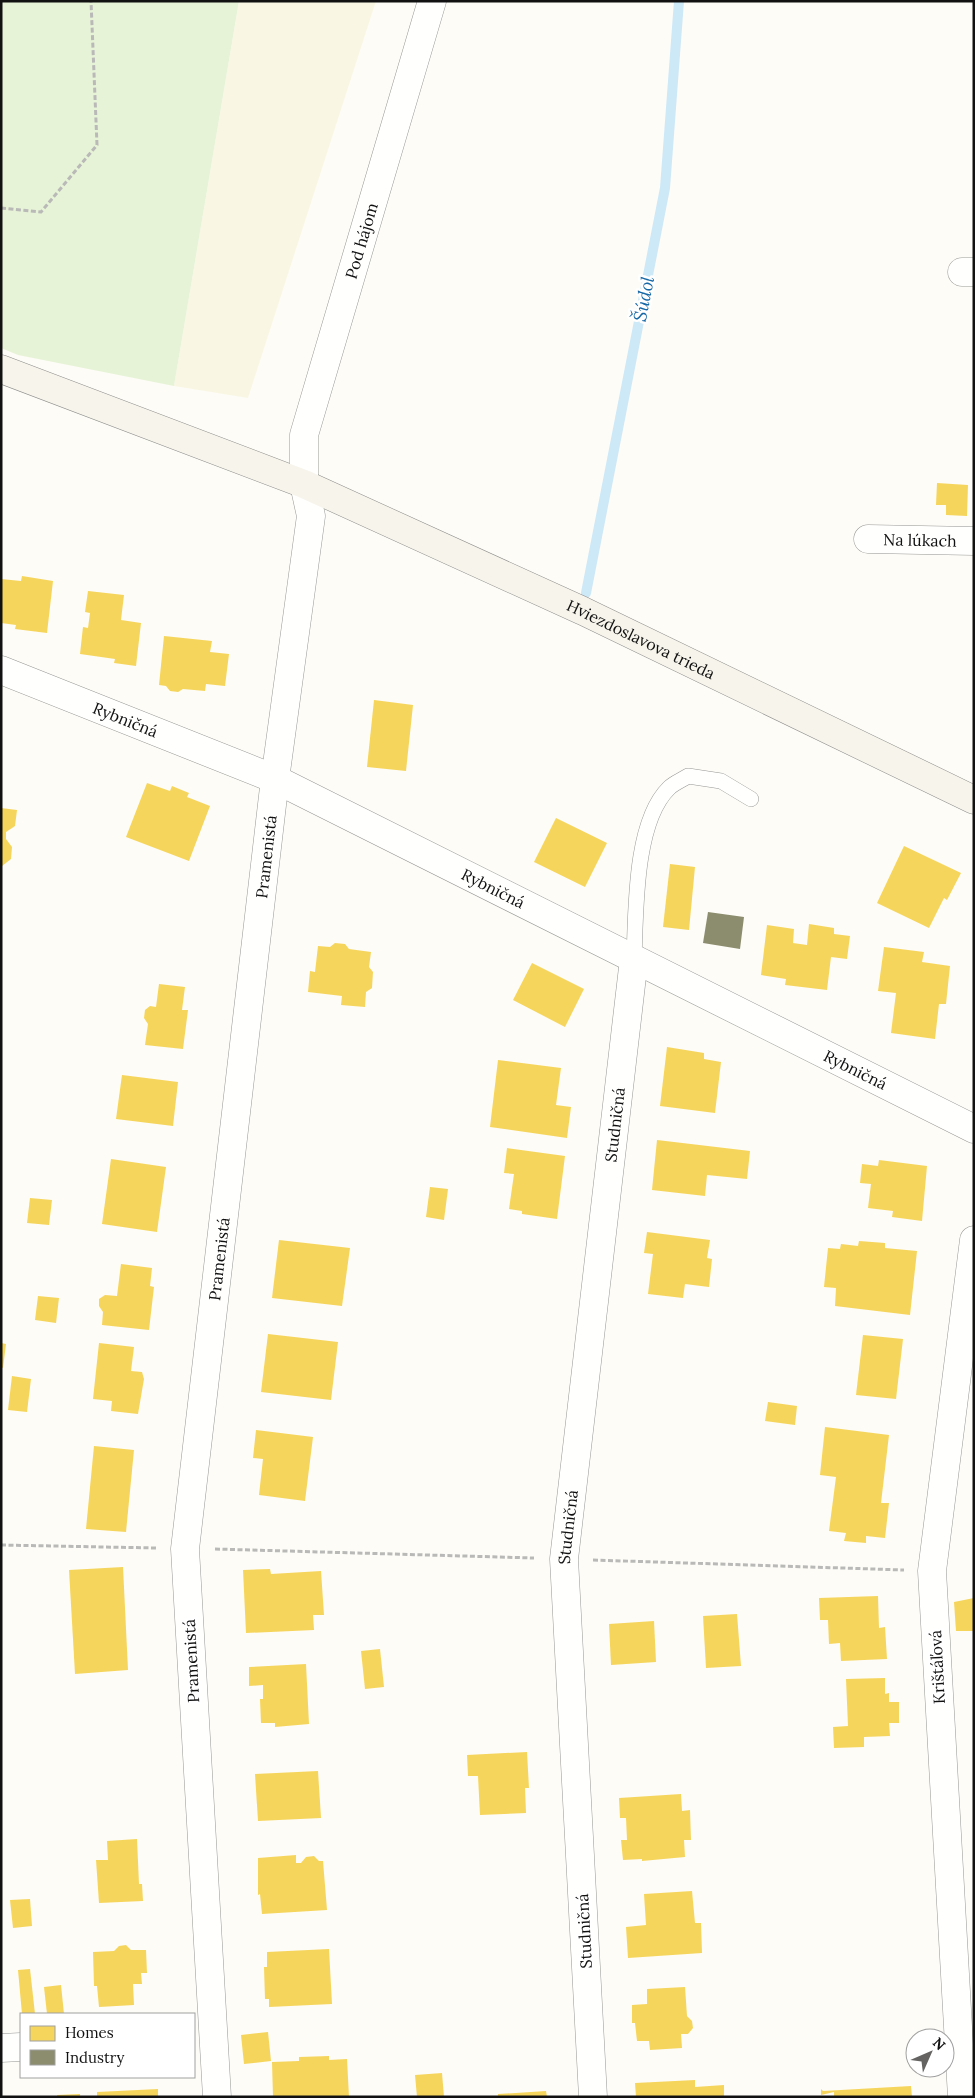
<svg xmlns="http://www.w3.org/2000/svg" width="975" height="2098" font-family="Lora,serif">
  <rect width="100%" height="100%" fill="#fdfcf7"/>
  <path fill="#f9f7e4" d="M239,1H376L248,398L174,386Z"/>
  <path fill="#e7f3d7" d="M1,1H239L174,386L18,355L1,348Z"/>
  <g fill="#f6d55c">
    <path d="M937,483L968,485L967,516L946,515V505H936Z"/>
    <path d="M22,576L53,581L47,633L15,629L16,625L1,623V579L21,581Z"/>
    <path d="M88,591L124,595L121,620L141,623L136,666L114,663L115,659L80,654L83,627L88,628L90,613L85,612Z"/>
    <path d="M164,636L212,641L210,652L229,654L225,686L206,684L205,691L183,689L178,692L170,691L166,686L159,685Z"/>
    <path d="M374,700L413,705L406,771L367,767Z"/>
    <path d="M147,783L170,791L172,786L189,793L187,797L210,806L189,861L126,837Z"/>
    <path d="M1,808L17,810L15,826L6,832V839L12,847L11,859L2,866Z"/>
    <path d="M556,818L607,843L585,887L534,862Z"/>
    <path d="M904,846L961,873L947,900L944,898L929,928L877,903Z"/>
    <path d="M670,864L695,867L689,930L663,927Z"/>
    <path d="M809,924L834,928V934L850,936L847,959L831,957L827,990L785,985L786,979L761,975L767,925L794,929L793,943L807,945Z"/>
    <path d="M335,943L345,944L349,949L371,952L369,967L373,972L372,988L366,992L365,1007L341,1005L342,996L308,992L310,971L315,972L318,946L330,947Z"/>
    <path d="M884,947L924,952L922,962L950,966L946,1004H939L935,1039L891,1033L896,993L878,991Z"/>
    <path d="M532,963L584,989L565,1027L513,1000Z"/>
    <path d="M159,984L185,987L182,1010H188L183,1049L145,1045L148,1024L144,1018L145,1010L150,1006L156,1007Z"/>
    <path d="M667,1047L704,1053V1059L721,1062L715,1113L660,1106Z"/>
    <path d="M498,1060L561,1068L556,1105L571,1107L567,1138L490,1127Z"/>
    <path d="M122,1075L178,1082L173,1126L116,1119Z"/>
    <path d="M657,1140L750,1151L747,1179L707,1175L705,1196L652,1190Z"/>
    <path d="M507,1148L565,1156L557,1219L522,1214V1211L509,1209L514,1174L504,1173Z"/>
    <path d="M111,1159L166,1167L157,1232L102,1224Z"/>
    <path d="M879,1160L927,1166L922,1221L892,1217L893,1211L868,1208L871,1184L860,1183L862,1164L878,1166Z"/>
    <path d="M430,1187L448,1189L444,1220L426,1217Z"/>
    <path d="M30,1198L52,1200L49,1225L27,1223Z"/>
    <path d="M647,1232L710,1240L707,1258L712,1259L709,1287L685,1284L683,1298L648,1294L653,1254L644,1253Z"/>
    <path d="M279,1240L350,1248L342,1306L272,1298Z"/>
    <path d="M859,1241L885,1243V1248L917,1251L910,1315L835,1306L836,1288L824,1287L828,1248L840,1249L841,1244L858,1246Z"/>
    <path d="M121,1264L152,1268L150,1286L154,1287L149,1330L102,1325L103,1312L99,1306V1299L105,1295L117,1296Z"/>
    <path d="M38,1296L59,1298L56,1323L35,1320Z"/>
    <path d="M268,1334L338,1342L331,1400L261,1392Z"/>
    <path d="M863,1335L903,1339L896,1399L856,1395Z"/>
    <path d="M1,1343L6,1344L3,1368L1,1367Z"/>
    <path d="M99,1343L134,1347L131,1371L142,1372L144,1379L138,1414L111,1411L112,1401L93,1399Z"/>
    <path d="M12,1376L31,1379L27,1412L8,1410Z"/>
    <path d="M768,1402L797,1406L795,1425L765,1421Z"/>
    <path d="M825,1427L889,1435L881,1503H889L885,1538L866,1536V1543L844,1541L846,1533L829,1531L836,1477L820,1475Z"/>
    <path d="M256,1430L313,1437L305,1501L259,1495L263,1459L253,1458Z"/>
    <path d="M94,1446L134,1450L126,1532L86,1529Z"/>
    <path d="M123,1567L128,1670L75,1674L69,1570Z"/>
    <path d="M270,1569L271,1574L321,1571L324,1615H313L314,1630L246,1633L243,1570Z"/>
    <path d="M878,1596L879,1628L885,1627L887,1659L841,1661L840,1643L829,1644L828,1620H820L819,1598Z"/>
    <path d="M974,1598V1631H956L954,1602Z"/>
    <path d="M737,1614L741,1666L706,1668L703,1616Z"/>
    <path d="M654,1621L656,1662L611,1665L609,1624Z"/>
    <path d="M380,1649L384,1687L365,1689L361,1651Z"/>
    <path d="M306,1664L309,1724L275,1727V1723H261L260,1699H263V1685L249,1686V1667Z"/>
    <path d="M885,1678V1694L889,1693V1702H899V1723H889L890,1736L864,1737V1747L834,1748L833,1727L848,1726L846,1679Z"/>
    <path d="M527,1752L529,1788H525L526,1813L480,1815L478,1776H468L467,1755Z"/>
    <path d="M318,1771L321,1818L258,1821L255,1774Z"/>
    <path d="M681,1794L682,1811L690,1810L691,1840H684L685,1857L642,1861V1859L623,1860L621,1840H627L626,1818H620L619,1798Z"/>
    <path d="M137,1839L139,1884H142L143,1901L99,1903L96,1860H108L107,1841Z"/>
    <path d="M296,1855V1863H301L306,1857L314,1856L319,1861H323L327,1910L262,1914L260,1894L258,1895V1858Z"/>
    <path d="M692,1891L695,1923H701L702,1953L628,1958L626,1927L646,1925L644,1894Z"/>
    <path d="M30,1899L32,1926L13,1928L10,1900Z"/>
    <path d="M126,1945L131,1950H146L147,1973H141L142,1984H133L134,2005L99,2007L97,1986H94L93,1952L114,1951L119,1946Z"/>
    <path d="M329,1949L332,2004L269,2007V1999H265L264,1967H267V1952Z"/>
    <path d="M30,1969L35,2014H22L18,1970Z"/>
    <path d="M61,1985L64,2014H47L44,1987Z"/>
    <path d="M685,1987L687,2016L692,2021L693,2028L688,2034H681L682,2048L650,2050L649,2041H637L635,2023H632V2005L647,2004V1989Z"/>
    <path d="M268,2032L271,2061L244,2064L241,2035Z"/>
    <path d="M329,2056V2060L347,2059L349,2097H273L272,2062L299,2061V2057Z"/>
    <path d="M442,2073L444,2097H417L415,2075Z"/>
    <path d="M695,2080V2087L724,2085V2097H636L635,2083Z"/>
    <path d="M911,2086L912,2097H834V2092L821,2095V2089L823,2091Z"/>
    <path d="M158,2089V2097H97V2092Z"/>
    <path d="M546,2091L547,2097H498V2094Z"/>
    <path d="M80,2094V2097H57V2095Z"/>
  </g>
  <path fill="#8c8c6e" d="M708,912L744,917L740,949L703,943Z"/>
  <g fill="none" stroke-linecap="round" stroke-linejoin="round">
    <path stroke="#cde8f7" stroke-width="10" d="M586,593L665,188L679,1"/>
    <g stroke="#979795" stroke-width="16">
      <path id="lane" d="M634,959C636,912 634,822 669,788C674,783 682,780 688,776L721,781L751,799"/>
    </g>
    <g stroke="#979795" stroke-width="29">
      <g id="street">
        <path d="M962,272H974"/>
        <path id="s1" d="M868,539L974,541"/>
        <path id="s2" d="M1,670L275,779L974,1129"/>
        <path d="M1,2048L21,2047"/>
        <path id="s3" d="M217,2097L185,1549L275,779L311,516L304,484V435L432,1"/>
        <path id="s4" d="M593,2097L564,1559L634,959"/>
        <path d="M962,2097L932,1571L974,1240"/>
      </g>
    </g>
    <g stroke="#8e8d8b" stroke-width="29">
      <g id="secondary">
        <path id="s5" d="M1,369L304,484L583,611L974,800"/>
      </g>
    </g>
    <g stroke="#b9b9b8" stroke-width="3" stroke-dasharray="5 2.5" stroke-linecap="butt">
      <path d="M1,208L41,212L97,145L91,1"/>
      <path d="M1,1545L156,1548"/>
      <path d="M215,1549L534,1558"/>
      <path d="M593,1560L904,1570"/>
    </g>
    <use href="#lane" stroke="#fffffe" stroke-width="15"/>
    <use href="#street" stroke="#fffffe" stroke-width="28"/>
    <use href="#secondary" stroke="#f6f4eb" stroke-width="28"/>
  </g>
  <g text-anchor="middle" stroke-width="5" stroke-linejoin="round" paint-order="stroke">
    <g font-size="16" fill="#111" stroke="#fff">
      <text dy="6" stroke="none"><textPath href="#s3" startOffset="1874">Pod hájom</textPath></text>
      <text dy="6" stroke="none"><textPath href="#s1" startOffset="52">Na lúkach</textPath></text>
      <text dy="6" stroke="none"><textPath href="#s5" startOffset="695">Hviezdoslavova trieda</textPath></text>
      <text dy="6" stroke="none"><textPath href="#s2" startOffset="134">Rybničná</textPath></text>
      <text dy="6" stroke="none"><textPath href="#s3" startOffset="1246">Pramenistá</textPath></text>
      <text dy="6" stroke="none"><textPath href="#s2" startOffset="539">Rybničná</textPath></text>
      <text dy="6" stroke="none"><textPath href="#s2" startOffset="944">Rybničná</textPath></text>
      <text dy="6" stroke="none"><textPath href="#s4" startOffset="976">Studničná</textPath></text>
      <text dy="6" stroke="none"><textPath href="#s3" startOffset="841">Pramenistá</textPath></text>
      <text dy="6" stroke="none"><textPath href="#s4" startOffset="571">Studničná</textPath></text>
      <text transform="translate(191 1661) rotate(-93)" y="6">Pramenistá</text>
      <text transform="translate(937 1667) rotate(-93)" y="6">Krištáľová</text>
      <text transform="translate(584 1931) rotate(-93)" y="6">Studničná</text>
    </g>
    <g font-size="18" font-style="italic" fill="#1768a6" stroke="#fff">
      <text transform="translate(644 299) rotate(-79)" y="6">Šúdol</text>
    </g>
  </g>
  <rect width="975" height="2098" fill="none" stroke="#111111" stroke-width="5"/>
  <rect x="20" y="2013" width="175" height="65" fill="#ffffff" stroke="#a0a0a0"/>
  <rect x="30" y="2026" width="25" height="15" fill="#f6d55c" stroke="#a0a0a0"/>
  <text x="65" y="2038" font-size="15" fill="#111111">Homes</text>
  <rect x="30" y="2050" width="25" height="15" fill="#8c8c6e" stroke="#a0a0a0"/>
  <text x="65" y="2063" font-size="15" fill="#111111">Industry</text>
  <g transform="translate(930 2053) rotate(45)"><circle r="24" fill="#ffffff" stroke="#a0a0a0"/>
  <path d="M0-4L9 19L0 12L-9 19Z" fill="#646362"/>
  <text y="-8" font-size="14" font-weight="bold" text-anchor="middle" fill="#111111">N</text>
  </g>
</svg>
